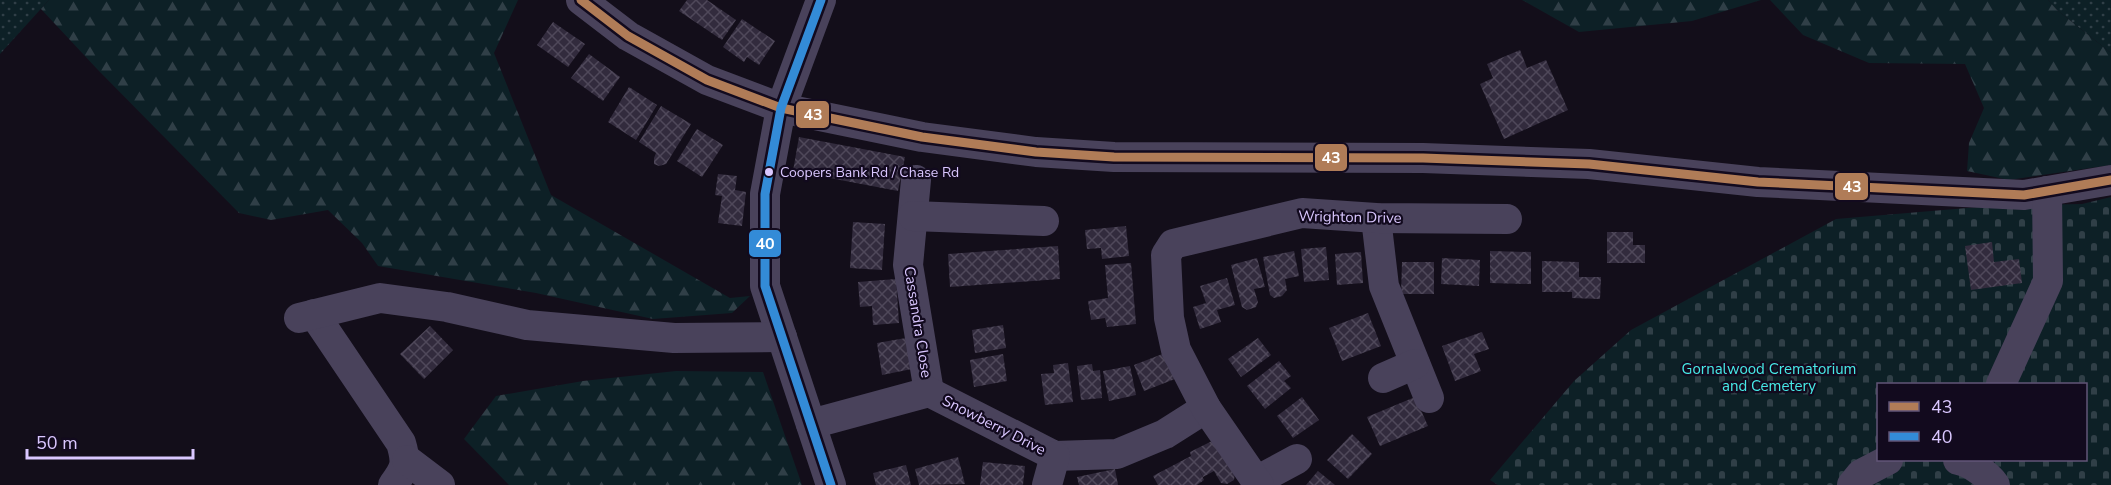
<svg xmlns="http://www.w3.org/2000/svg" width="2111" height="485" font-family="'Nunito Sans',sans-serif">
  <defs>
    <pattern id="green-dots" width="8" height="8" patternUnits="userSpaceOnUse" patternTransform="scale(1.5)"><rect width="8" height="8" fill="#0d2026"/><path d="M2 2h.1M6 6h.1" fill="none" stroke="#303f47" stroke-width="1.8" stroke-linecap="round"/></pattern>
    <pattern id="forest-firs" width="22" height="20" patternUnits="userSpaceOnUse" patternTransform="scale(1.5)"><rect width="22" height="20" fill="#0d2026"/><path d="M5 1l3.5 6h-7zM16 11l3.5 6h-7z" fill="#303f47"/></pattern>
    <pattern id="cemetery-stones" width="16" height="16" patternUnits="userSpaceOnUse" patternTransform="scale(1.5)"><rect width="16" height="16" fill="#0d2026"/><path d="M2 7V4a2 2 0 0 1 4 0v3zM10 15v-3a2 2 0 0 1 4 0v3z" fill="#303f47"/></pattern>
    <pattern id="building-cross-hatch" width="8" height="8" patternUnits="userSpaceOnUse" patternTransform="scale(1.5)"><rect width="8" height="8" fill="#322b3d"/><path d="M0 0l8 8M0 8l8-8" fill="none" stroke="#4f485a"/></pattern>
  </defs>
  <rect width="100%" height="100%" fill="#130e1a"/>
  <g fill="url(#green-dots)">
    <path d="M0,0H49L0,54Z"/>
    <path d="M2048,0H2111V53L2057,10Z"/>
  </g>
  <g fill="url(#forest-firs)">
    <path d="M49,0H518L494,53L551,195L730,298L750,296L732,313L653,319L536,293L378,266L362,243L328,210L271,220L239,213L98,70L41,9Z"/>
    <path d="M1522,0H1761L1692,21L1579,32Z"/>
    <path d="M1770,0H2048L2057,10L2111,53V165L2009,180L1967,171L1969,143L1984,108L1965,64L1869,63L1803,35Z"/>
    <path d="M676,371L763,372L802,485H509L464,439L496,396L583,381Z"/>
  </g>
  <path fill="url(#cemetery-stones)" fill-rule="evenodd" d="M2111,197V485H1498L1490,480L1574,381L1631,330L1836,219L1991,206L2082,204ZM1878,384H2086V460H1878Z"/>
  <g fill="url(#building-cross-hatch)">
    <path d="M687,0H707L736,20L722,40L679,11Z"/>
    <path d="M742,19L775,41L759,65L747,57L744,62L723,47Z"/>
    <path d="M553,22L585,44L568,67L537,45Z"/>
    <path d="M1520,50L1527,68L1546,60L1568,110L1504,139L1480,84L1493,78L1487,64Z"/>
    <path d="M589,54L620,77L603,101L571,78Z"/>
    <path d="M629,87L657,105L636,140L608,122Z"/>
    <path d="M661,106L691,124L666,164L659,166L654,164V158L656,153L639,142Z"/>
    <path d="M697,129L723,145L702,177L677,161Z"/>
    <path d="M799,137L905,157L898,191L793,171Z"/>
    <path d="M718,174L737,176L735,190L746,192L742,226L718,223L722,196L715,195Z"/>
    <path d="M853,222L885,224L882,270L850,268Z"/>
    <path d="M1126,226L1129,256L1102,259L1101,248L1087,249L1085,230Z"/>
    <path d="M1607,232H1633V245H1645V263H1607Z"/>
    <path d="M1992,242L1994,262L2019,259L2022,283L1971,290L1965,246Z"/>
    <path d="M1058,246L1060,279L950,287L948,254Z"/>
    <path d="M1326,247L1329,280L1304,282L1301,249Z"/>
    <path d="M1294,251L1299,276L1285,279L1287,290L1282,296L1274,298L1270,295L1263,257Z"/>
    <path d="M1490,251L1531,252V284L1490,283Z"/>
    <path d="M1361,252L1363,283L1337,285L1335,254Z"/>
    <path d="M1257,258L1265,287L1254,289L1258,302L1256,307L1247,310L1242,307L1231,265Z"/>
    <path d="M1442,258L1480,260L1479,286L1441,284Z"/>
    <path d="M1542,261L1579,262V277H1601L1600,299L1572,298V292H1542Z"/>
    <path d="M1402,262H1434V294H1401Z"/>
    <path d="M1131,263L1136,324L1107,327L1105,318L1091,320L1088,301L1108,298L1105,265Z"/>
    <path d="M1227,278L1235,305L1217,310L1221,322L1200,329L1193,307L1206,303L1200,286Z"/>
    <path d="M896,279L899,323L873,325L872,306L860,307L858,282Z"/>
    <path d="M1368,313L1381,346L1342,361L1329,328Z"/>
    <path d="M1003,325L1006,348L975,353L972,330Z"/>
    <path d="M430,326L453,350L424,379L400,354Z"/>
    <path d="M1482,332L1489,349L1474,354L1481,371L1455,381L1442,346Z"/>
    <path d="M906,338L912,369L882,375L877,343Z"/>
    <path d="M1258,338L1271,355L1241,377L1228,359Z"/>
    <path d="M1165,353L1175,379L1144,391L1134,365Z"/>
    <path d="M1003,354L1007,381L974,387L970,360Z"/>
    <path d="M1279,361L1291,376L1284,381L1291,388L1265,409L1247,386Z"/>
    <path d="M1068,363L1073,402L1045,405L1041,374L1054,373L1053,365Z"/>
    <path d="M1092,364L1093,371L1100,370L1102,398L1081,400L1077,366Z"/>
    <path d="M1130,366L1136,395L1109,401L1103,371Z"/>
    <path d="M1302,397L1319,420L1293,438L1277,416Z"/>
    <path d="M1415,397L1428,426L1380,446L1367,417Z"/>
    <path d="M1352,434L1372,454L1348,479L1327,460Z"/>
    <path d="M1216,439L1235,473L1234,480L1227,484L1221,483L1214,471L1203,477L1196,463L1204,480L1197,485H1158L1153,476L1191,456L1190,452Z"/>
    <path d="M958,457L965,484L919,485L915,469Z"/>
    <path d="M983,462L1025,466L1023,485H980Z"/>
    <path d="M906,465L911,485H876L873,473Z"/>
    <path d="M1115,469L1118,485H1079L1077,477Z"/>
    <path d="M1318,471L1335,485H1306Z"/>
  </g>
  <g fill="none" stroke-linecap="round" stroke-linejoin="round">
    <g stroke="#49425b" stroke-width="30">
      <path d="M581,0L628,36L707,80L781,108L922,137L1036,152L1114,157L1423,158L1589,164L1758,182L2024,195L2111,180"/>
      <path d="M821,0L781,108L765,194V286L831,485"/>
      <path d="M916,180L908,265L929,392"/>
      <path d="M913,216L1044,221"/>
      <path d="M1376,218L1384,286L1429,398"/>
      <path d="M314,314L401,443C407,463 406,468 393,485"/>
      <path d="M299,318L380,298L447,307L527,325L674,338L782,337"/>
      <path d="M1383,378L1415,364"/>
      <path d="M2001,384L2048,281L2047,191"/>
      <path d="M811,424L929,392L1055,456L1117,454L1165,434L1206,408"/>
      <path d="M407,460L440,485"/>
      <path d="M1958,460C1971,463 1987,474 1995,485"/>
      <path d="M1258,480L1297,459"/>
      <path d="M1047,485L1055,456"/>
      <path d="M1259,485L1206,408L1176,350L1169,318L1166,255L1173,244L1302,213L1376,218L1507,219"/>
      <path d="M1852,485L1861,474L1888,460"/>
    </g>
    <g stroke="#120a1e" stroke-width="14">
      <path id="bus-1" d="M581,0L628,36L707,80L781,108L922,137L1036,152L1114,157L1423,158L1589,164L1758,182L2024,195L2111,180"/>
    </g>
    <g stroke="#120a1e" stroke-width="14">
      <path id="bus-2" d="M821,0L781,108L765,194V286L831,485"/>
    </g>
    <use href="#bus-1" stroke="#b07c57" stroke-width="9"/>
    <use href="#bus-2" stroke="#338bd7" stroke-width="9"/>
  </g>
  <circle fill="#dac7ff" stroke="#120a1e" stroke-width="2" cx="769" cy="172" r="5"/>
  <g text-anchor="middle" stroke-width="4.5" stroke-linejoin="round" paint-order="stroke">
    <g font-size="14" fill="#dac7ff" stroke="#120a1e" text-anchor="start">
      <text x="780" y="177">Coopers Bank Rd / Chase Rd</text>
    </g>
    <g font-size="15" fill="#dac7ff" stroke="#120a1e">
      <text transform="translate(1350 217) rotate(1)" y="5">Wrighton Drive</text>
      <text transform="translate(918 322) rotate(81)" y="5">Cassandra Close</text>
      <text transform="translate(994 425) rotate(27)" y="5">Snowberry Drive</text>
    </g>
    <g font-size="15" fill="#47eae7" stroke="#120a1e">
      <text x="1769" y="374">Gornalwood Crematorium<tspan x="1769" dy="17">and Cemetery</tspan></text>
    </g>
  </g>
  <g stroke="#120a1e" stroke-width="2">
    <rect x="795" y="100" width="35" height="29" rx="6" fill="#b07c57"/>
    <rect x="1314" y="143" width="34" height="29" rx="6" fill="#b07c57"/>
    <rect x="1834" y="172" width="35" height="29" rx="6" fill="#b07c57"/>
    <rect x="748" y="229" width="34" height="29" rx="6" fill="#338bd7"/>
  </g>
  <g font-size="16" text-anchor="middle" font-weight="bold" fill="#fff">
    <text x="813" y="120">43</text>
    <text x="1331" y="163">43</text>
    <text x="1852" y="192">43</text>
    <text x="765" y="249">40</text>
  </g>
  <rect x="1877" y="383" width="210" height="78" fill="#120a1e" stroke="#625678" stroke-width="1.5"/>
  <rect x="1889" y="402" width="30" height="9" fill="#b07c57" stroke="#625678" stroke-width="1.5"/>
  <text x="1931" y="413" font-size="18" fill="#dac7ff">43</text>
  <rect x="1889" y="432" width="30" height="9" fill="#338bd7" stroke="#625678" stroke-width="1.5"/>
  <text x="1931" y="443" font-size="18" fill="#dac7ff">40</text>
  <path d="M27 449v9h166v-9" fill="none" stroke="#dac7ff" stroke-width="3"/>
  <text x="36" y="449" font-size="18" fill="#dac7ff" stroke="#120a1e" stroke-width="4.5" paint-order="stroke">50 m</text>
</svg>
